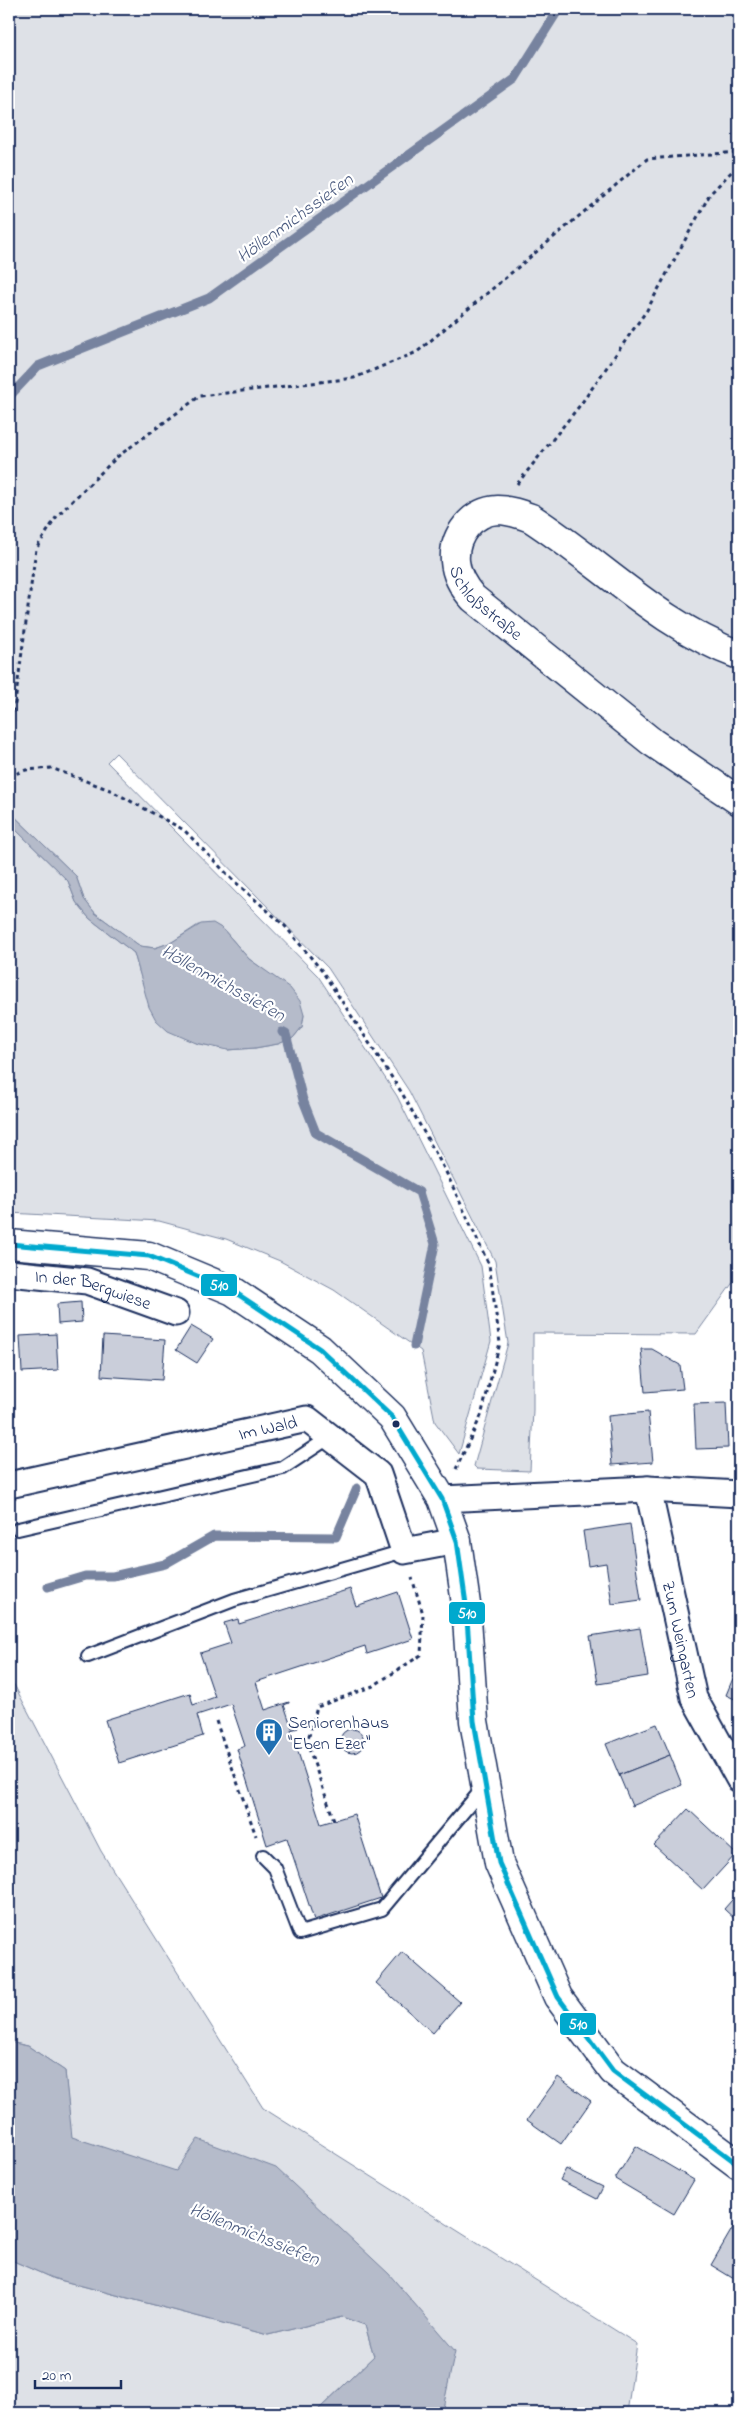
<svg xmlns="http://www.w3.org/2000/svg" width="748" height="2422" font-family="'Indie Flower',sans-serif">
  <rect width="100%" height="100%" fill="#fff"/>
  <filter id="ink" filterUnits="userSpaceOnUse"><feTurbulence type="fractalNoise" baseFrequency=".02" numOctaves="2"/><feDisplacementMap in="SourceGraphic" scale="10" xChannelSelector="R" yChannelSelector="G"/><feConvolveMatrix kernelMatrix="1 2 1 2 8 2 1 2 1" color-interpolation-filters="sRGB"/></filter>
  <g filter="url(#ink)">
    <g fill="#dee1e7" stroke="#7c88a2">
      <path d="M9,9H739V1274L696,1334L533,1333V1410L530,1471L477,1469L474,1466L508,1343L495,1261L409,1091L328,968L116,753L107,762L318,976L397,1096L481,1266L491,1341L459,1454L435,1422L421,1351L334,1290L280,1261L226,1239L159,1221L9,1213V823L68,881L76,902L89,918L134,953L140,974L196,1043L228,1050L255,1048L278,1044L293,1038L302,1027L304,1015L263,969L249,959L223,929L213,924L198,925L172,942L155,948L140,946L95,913L84,899L76,876L9,811Z"/>
      <path d="M9,1675L101,1851L263,2108L637,2344L627,2413H442L454,2351L176,2172L71,2137L65,2071L28,2046L9,2042Z"/>
      <path d="M9,2259L52,2278L268,2335L342,2317L365,2325L374,2356L315,2413H9Z"/>
    </g>
    <g fill="#b5bbca" stroke="#77839f">
      <path d="M9,811L76,876L84,899L95,913L140,946L155,948L172,942L201,924L213,923L223,929L249,959L290,988L300,1001L304,1015L302,1027L293,1038L278,1044L255,1048L228,1050L196,1043L168,1031L156,1020L149,1007L134,953L89,918L76,902L68,881L9,823Z"/>
      <path d="M9,2042L28,2046L65,2071L72,2137L176,2171L198,2139L276,2168L389,2274L455,2351L442,2413H315L374,2356L365,2325L342,2317L268,2335L52,2278L9,2259Z"/>
    </g>
    <g fill="none" stroke-linecap="round" stroke-linejoin="round">
      <g stroke="#77839f" stroke-width="9">
        <path d="M9,397L38,366L209,298L515,79L559,9"/>
        <path d="M282,1032L286,1034L303,1100L316,1133L419,1192L435,1244L414,1346"/>
        <path d="M48,1587L85,1576H113L165,1564L214,1536L336,1537L357,1488"/>
      </g>
    </g>
    <g fill="#caceda" stroke="#1b2f5e">
      <path d="M81,1302L82,1322L58,1324L57,1304Z"/>
      <path d="M191,1326L213,1339L197,1363L176,1350Z"/>
      <path d="M56,1334L58,1370L22,1372L20,1336Z"/>
      <path d="M103,1336L165,1340L162,1380L101,1376Z"/>
      <path d="M641,1349H652L680,1365L683,1389L645,1392Z"/>
      <path d="M726,1403L728,1448L696,1449L694,1404Z"/>
      <path d="M648,1412L653,1462L612,1465L608,1416Z"/>
      <path d="M630,1524L641,1600L612,1604L606,1563L588,1566L583,1531Z"/>
      <path d="M350,1589L356,1606L398,1592L413,1639L367,1654L365,1646L256,1682L265,1710L289,1702V1703L284,1705L292,1728L297,1726L298,1728L291,1730L321,1824L354,1814L381,1898L314,1920L287,1838L267,1845L237,1749L245,1746L231,1704L197,1715L203,1736L119,1763L105,1720L190,1693L193,1705L215,1697L200,1653L231,1643L224,1623L238,1619L239,1624Z"/>
      <path d="M640,1628L648,1676L598,1684L590,1636Z"/>
      <path d="M739,1664V1701L726,1695Z"/>
      <path d="M657,1724L670,1755L619,1775L606,1744Z"/>
      <circle cx="352" cy="1741" r="12"/>
      <path d="M670,1755L682,1785L632,1806L619,1775Z"/>
      <path d="M688,1809L736,1854L703,1890L654,1845Z"/>
      <path d="M739,1892V1923L724,1909Z"/>
      <path d="M402,1952L460,2002L433,2033L376,1983Z"/>
      <path d="M558,2077L591,2101L561,2144L527,2120Z"/>
      <path d="M636,2146L694,2180L674,2214L615,2179Z"/>
      <path d="M566,2169L603,2187L597,2199L560,2180Z"/>
      <path d="M739,2217V2282L711,2265Z"/>
    </g>
    <g fill="none" stroke-linecap="round" stroke-linejoin="round">
      <g stroke="#1b2f5e" stroke-width="16">
        <g id="service">
          <path d="M18,1529L283,1468L330,1437"/>
          <path d="M88,1656L234,1600L404,1551"/>
          <path d="M263,1856L275,1868L300,1933L382,1909L484,1787"/>
        </g>
      </g>
      <g stroke="#1b2f5e" stroke-width="29">
        <g id="minor">
          <path id="s1" d="M9,1273L87,1281L176,1313"/>
          <path id="s2" d="M9,1485L307,1419L378,1474L404,1551L457,1541"/>
          <path id="s3" d="M648,1489L694,1698L739,1779"/>
          <path d="M442,1499L648,1489L739,1494"/>
        </g>
      </g>
      <g stroke="#1b2f5e" stroke-width="31">
        <g id="secondary">
          <path id="s4" d="M739,655C659,625 602,564 531,518C520,514 509,510 498,510C472,511 453,536 455,561C456,575 464,588 473,598L652,742L739,801"/>
          <path d="M9,1244L149,1256L233,1291L320,1349L392,1417L442,1499L457,1541L466,1604L474,1721L499,1863L558,1997L613,2071L739,2165"/>
        </g>
      </g>
      <g stroke="#1b2f5e" stroke-width="3" stroke-dasharray="4 4" stroke-linecap="butt">
        <path d="M517,484L581,404L647,310L710,194L739,164"/>
        <path d="M9,728L15,703L36,549L57,516L117,457L200,396L354,378L417,352L647,159L739,152"/>
        <path d="M9,776L26,770L51,768L110,790L184,830L233,880L285,926L322,971L402,1093L446,1172L489,1265L500,1343L481,1416L456,1469"/>
        <path d="M216,1721L256,1836"/>
        <path d="M334,1820L307,1743L317,1707L373,1686L421,1655L423,1614L412,1578"/>
      </g>
      <use href="#service" stroke="#fff" stroke-width="12"/>
      <use href="#minor" stroke="#fff" stroke-width="25"/>
      <use href="#secondary" stroke="#fff" stroke-width="28"/>
      <g stroke="#fff" stroke-width="9">
        <path id="bus-1" d="M9,1244L149,1256L233,1291L320,1349L392,1417L442,1499L457,1541L466,1604L474,1721L499,1863L558,1997L613,2071L739,2165"/>
      </g>
      <use href="#bus-1" stroke="#00a9ce" stroke-width="5"/>
    </g>
  </g>
  <defs>
    <g id="building-pin" transform="scale(1.4375)"><path d="M0 17L-7.5 6A9.5 9.5 0 1 1 7.5 6Z" fill="#1f6fb2" stroke="#fff"/><path d="M-4-6H4V6H1V3H-1V6H-4ZM-2.5-4.3h1.7v1.8h-1.7ZM.8-4.3h1.7v1.8H.8ZM-2.5-1h1.7V.8h-1.7ZM.8-1h1.7V.8H.8Z" fill="#fff"/></g>
  </defs>
  <g fill-rule="evenodd">
    <use href="#building-pin" x="269" y="1732"/>
  </g>
  <circle fill="#1b2f5e" stroke="#fff" stroke-width="2" cx="396" cy="1424" r="4.5"/>
  <g text-anchor="middle" stroke-width="4.5" stroke-linejoin="round" paint-order="stroke">
    <g font-size="18" fill="#1b2f5e" stroke="#fff">
      <text dy="6" stroke="none"><textPath href="#s4" startOffset="412">Schloßstraße</textPath></text>
      <text dy="6" stroke="none"><textPath href="#s1" startOffset="86">In der Bergwiese</textPath></text>
      <text dy="6" stroke="none"><textPath href="#s2" startOffset="265">Im Wald</textPath></text>
      <text dy="6" stroke="none"><textPath href="#s3" startOffset="154">Zum Weingarten</textPath></text>
    </g>
    <g font-size="18" fill="#1b2f5e" stroke="#fff" text-anchor="start">
      <text x="288" y="1728">Seniorenhaus<tspan x="288" dy="21">"Eben Ezer"</tspan></text>
    </g>
    <g font-size="19" font-style="italic" fill="#49597e" stroke="#fff">
      <text transform="translate(294 217) rotate(-36)" y="7">Höllenmichssiefen</text>
      <text transform="translate(224 982) rotate(29)" y="7">Höllenmichssiefen</text>
      <text transform="translate(255 2233) rotate(22)" y="7">Höllenmichssiefen</text>
    </g>
  </g>
  <g stroke="#fff" stroke-width="2">
    <rect x="200" y="1273" width="38" height="24" rx="5" fill="#00a9ce"/>
    <rect x="448" y="1601" width="38" height="24" rx="5" fill="#00a9ce"/>
    <rect x="559" y="2012" width="38" height="24" rx="5" fill="#00a9ce"/>
  </g>
  <g font-size="14" text-anchor="middle" font-weight="bold" fill="#fff">
    <text x="219" y="1290">510</text>
    <text x="467" y="1618">510</text>
    <text x="578" y="2029">510</text>
  </g>
  <rect width="748" height="2422" fill="none" stroke="#fff" stroke-width="30"/>
  <rect x="15" y="15" width="718" height="2392" fill="none" stroke="#1b2f5e" stroke-width="2" filter="url(#ink)"/>
  <path d="M35 2380v8h86v-8" fill="none" stroke="#1b2f5e" stroke-width="2.5"/>
  <text x="42" y="2380" font-size="15" fill="#1b2f5e" stroke="#ffffff" stroke-width="4" paint-order="stroke">20 m</text>
</svg>
